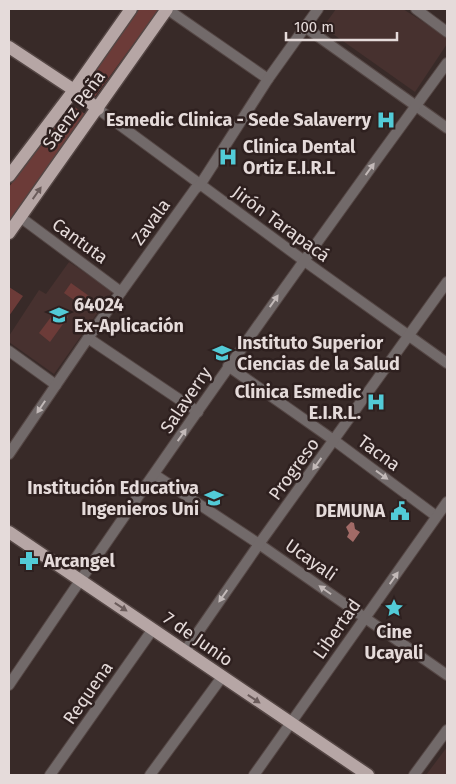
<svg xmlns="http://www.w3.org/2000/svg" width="456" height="784" font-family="'Fira Sans',sans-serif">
  <rect width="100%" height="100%" fill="#382a28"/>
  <g fill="#47312f">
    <path d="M336,9H403L447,37V44L415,92L323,27Z"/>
    <path d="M69,262L113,291L54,374L9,342V336L39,290L46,294Z"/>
    <path d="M447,747V775H426Z"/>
  </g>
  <g fill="#6c3b38">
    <path d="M139,9H159L91,102L79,94Z"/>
    <path d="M70,104L85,114L9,222V187Z"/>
    <path d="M71,283L89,296L81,305L64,293Z"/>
    <path d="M9,287L23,296L9,316Z"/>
    <path d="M57,309L68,317L50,342L39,333Z"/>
  </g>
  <path fill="#a26b67" d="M351,522L354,523L355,529L360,532L353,542L347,537L349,533L346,527Z"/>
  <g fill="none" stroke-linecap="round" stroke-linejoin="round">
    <g stroke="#544644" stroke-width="12">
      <g id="minor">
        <path d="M167,9L268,79"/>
        <path d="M416,9L447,32"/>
        <path d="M305,27L447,128"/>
        <path d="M98,109L303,260L447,363"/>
        <path d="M20,217L121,292"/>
        <path d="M88,338L198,412"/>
        <path d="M9,351L56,385"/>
        <path d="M228,366L335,441L436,516"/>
        <path d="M9,454L88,338L195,189L200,185L268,79L318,9"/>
        <path d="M155,475L259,544L447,675"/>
        <path d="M185,651L259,544L447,282"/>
        <path d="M9,685C151,475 297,268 447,63"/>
        <path d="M50,775L153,629"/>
        <path d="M150,775L222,677"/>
        <path d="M254,775L447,502"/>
        <path d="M414,775L447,730"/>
      </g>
    </g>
    <g stroke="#544644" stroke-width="15">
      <g id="major">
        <path d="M9,47L74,90L98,109"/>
        <path d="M9,176L74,90L131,9"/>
        <path d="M9,233L167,9"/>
        <path d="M9,532L368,775"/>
      </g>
    </g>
    <use href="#minor" stroke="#726a6a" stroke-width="10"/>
    <use href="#major" stroke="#b6a6a5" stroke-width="12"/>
  </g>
  <defs><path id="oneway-solid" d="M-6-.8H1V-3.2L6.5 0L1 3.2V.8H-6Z" transform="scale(1.25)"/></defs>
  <g fill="#c2b9b8">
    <use href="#oneway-solid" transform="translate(370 169) rotate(-54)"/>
    <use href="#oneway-solid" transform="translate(274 301) rotate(-55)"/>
    <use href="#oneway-solid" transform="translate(41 407) rotate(124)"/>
    <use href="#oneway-solid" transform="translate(182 435) rotate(-55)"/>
    <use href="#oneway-solid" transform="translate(317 464) rotate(126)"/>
    <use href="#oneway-solid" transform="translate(382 475) rotate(36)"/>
    <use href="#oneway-solid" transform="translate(394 578) rotate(-55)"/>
    <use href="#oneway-solid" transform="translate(325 590) rotate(-145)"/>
    <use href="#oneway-solid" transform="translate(223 596) rotate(125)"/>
  </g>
  <g fill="#6b5c5b">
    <use href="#oneway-solid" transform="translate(37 193) rotate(-55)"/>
    <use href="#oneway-solid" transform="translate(121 607) rotate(34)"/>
    <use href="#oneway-solid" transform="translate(254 699) rotate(34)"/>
  </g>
  <defs>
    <g id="hospital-bare" transform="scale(1.5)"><path d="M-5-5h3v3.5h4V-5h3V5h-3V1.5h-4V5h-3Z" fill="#52cbd7" stroke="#2e201f" stroke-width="2.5" paint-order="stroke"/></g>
    <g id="university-bare" transform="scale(1.5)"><path d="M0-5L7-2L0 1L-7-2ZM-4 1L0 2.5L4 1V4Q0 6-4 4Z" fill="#52cbd7" stroke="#2e201f" stroke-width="2.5" paint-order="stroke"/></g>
    <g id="school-bare" transform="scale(1.5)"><path d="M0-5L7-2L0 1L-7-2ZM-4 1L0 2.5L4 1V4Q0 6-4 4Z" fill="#52cbd7" stroke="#2e201f" stroke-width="2.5" paint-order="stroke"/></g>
    <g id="civic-bare" transform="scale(1.5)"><path d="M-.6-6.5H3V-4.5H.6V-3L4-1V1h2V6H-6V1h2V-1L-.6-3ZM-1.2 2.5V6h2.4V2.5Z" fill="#52cbd7" stroke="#2e201f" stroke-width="2.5" paint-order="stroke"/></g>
    <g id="pharmacy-bare" transform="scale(1.5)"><path d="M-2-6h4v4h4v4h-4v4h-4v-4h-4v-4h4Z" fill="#52cbd7" stroke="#2e201f" stroke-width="2.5" paint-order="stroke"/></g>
    <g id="sight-bare" transform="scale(1.5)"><path d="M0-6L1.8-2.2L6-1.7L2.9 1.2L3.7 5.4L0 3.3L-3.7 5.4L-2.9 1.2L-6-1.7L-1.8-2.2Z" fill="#52cbd7" stroke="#2e201f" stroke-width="2.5" paint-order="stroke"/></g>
  </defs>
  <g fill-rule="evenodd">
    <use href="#hospital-bare" x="386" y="120"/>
    <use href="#hospital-bare" x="228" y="157"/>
    <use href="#university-bare" x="59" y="315"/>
    <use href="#university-bare" x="222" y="353"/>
    <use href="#hospital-bare" x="376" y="402"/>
    <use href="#school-bare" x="214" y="498"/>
    <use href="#civic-bare" x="400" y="511"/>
    <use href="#pharmacy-bare" x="29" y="561"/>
    <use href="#sight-bare" x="394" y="608"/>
  </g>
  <g text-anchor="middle" stroke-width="5" stroke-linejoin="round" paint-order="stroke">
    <g font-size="18" fill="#e5dbda" stroke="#2e201f">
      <text transform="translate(74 110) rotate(-54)" y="6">Sáenz Peña</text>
      <text transform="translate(151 222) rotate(-54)" y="6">Zavala</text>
      <text transform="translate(281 224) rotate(36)" y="6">Jirón Tarapacá</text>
      <text transform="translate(80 241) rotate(36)" y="6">Cantuta</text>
      <text transform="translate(186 400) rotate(-56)" y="6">Salaverry</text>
      <text transform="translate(379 453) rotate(36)" y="6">Tacna</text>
      <text transform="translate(294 469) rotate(-54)" y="6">Progreso</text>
      <text transform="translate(311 560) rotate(35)" y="6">Ucayali</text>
      <text transform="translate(337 629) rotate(-55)" y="6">Libertad</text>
      <text transform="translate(198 639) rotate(35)" y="6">7 de Junio</text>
      <text transform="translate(88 693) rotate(-55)" y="6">Requena</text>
    </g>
    <g font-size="18" font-weight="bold" fill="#e5dbda" stroke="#2e201f" text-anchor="end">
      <text x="371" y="126">Esmedic Clinica - Sede Salaverry</text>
      <text x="243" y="153" text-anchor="start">Clinica Dental<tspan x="243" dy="21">Ortiz E.I.R.L</tspan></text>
      <text x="74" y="311" text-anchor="start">64024<tspan x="74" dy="21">Ex-Aplicación</tspan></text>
      <text x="237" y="349" text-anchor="start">Instituto Superior<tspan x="237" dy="21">Ciencias de la Salud</tspan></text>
      <text x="361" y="398">Clinica Esmedic<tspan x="361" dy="21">E.I.R.L.</tspan></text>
      <text x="199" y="494">Institución Educativa<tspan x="199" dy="21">Ingenieros Uni</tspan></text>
      <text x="385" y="517">DEMUNA</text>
      <text x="44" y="567" text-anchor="start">Arcangel</text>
      <text x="394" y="638" text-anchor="middle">Cine<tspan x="394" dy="21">Ucayali</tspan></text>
    </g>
  </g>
  <rect width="456" height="784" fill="none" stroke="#e5dbda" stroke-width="20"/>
  <path d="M286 32v8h111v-8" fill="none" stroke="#e5dbda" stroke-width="2.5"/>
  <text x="294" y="32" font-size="15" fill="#e5dbda" stroke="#2e201f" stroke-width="4" paint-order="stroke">100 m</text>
</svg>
